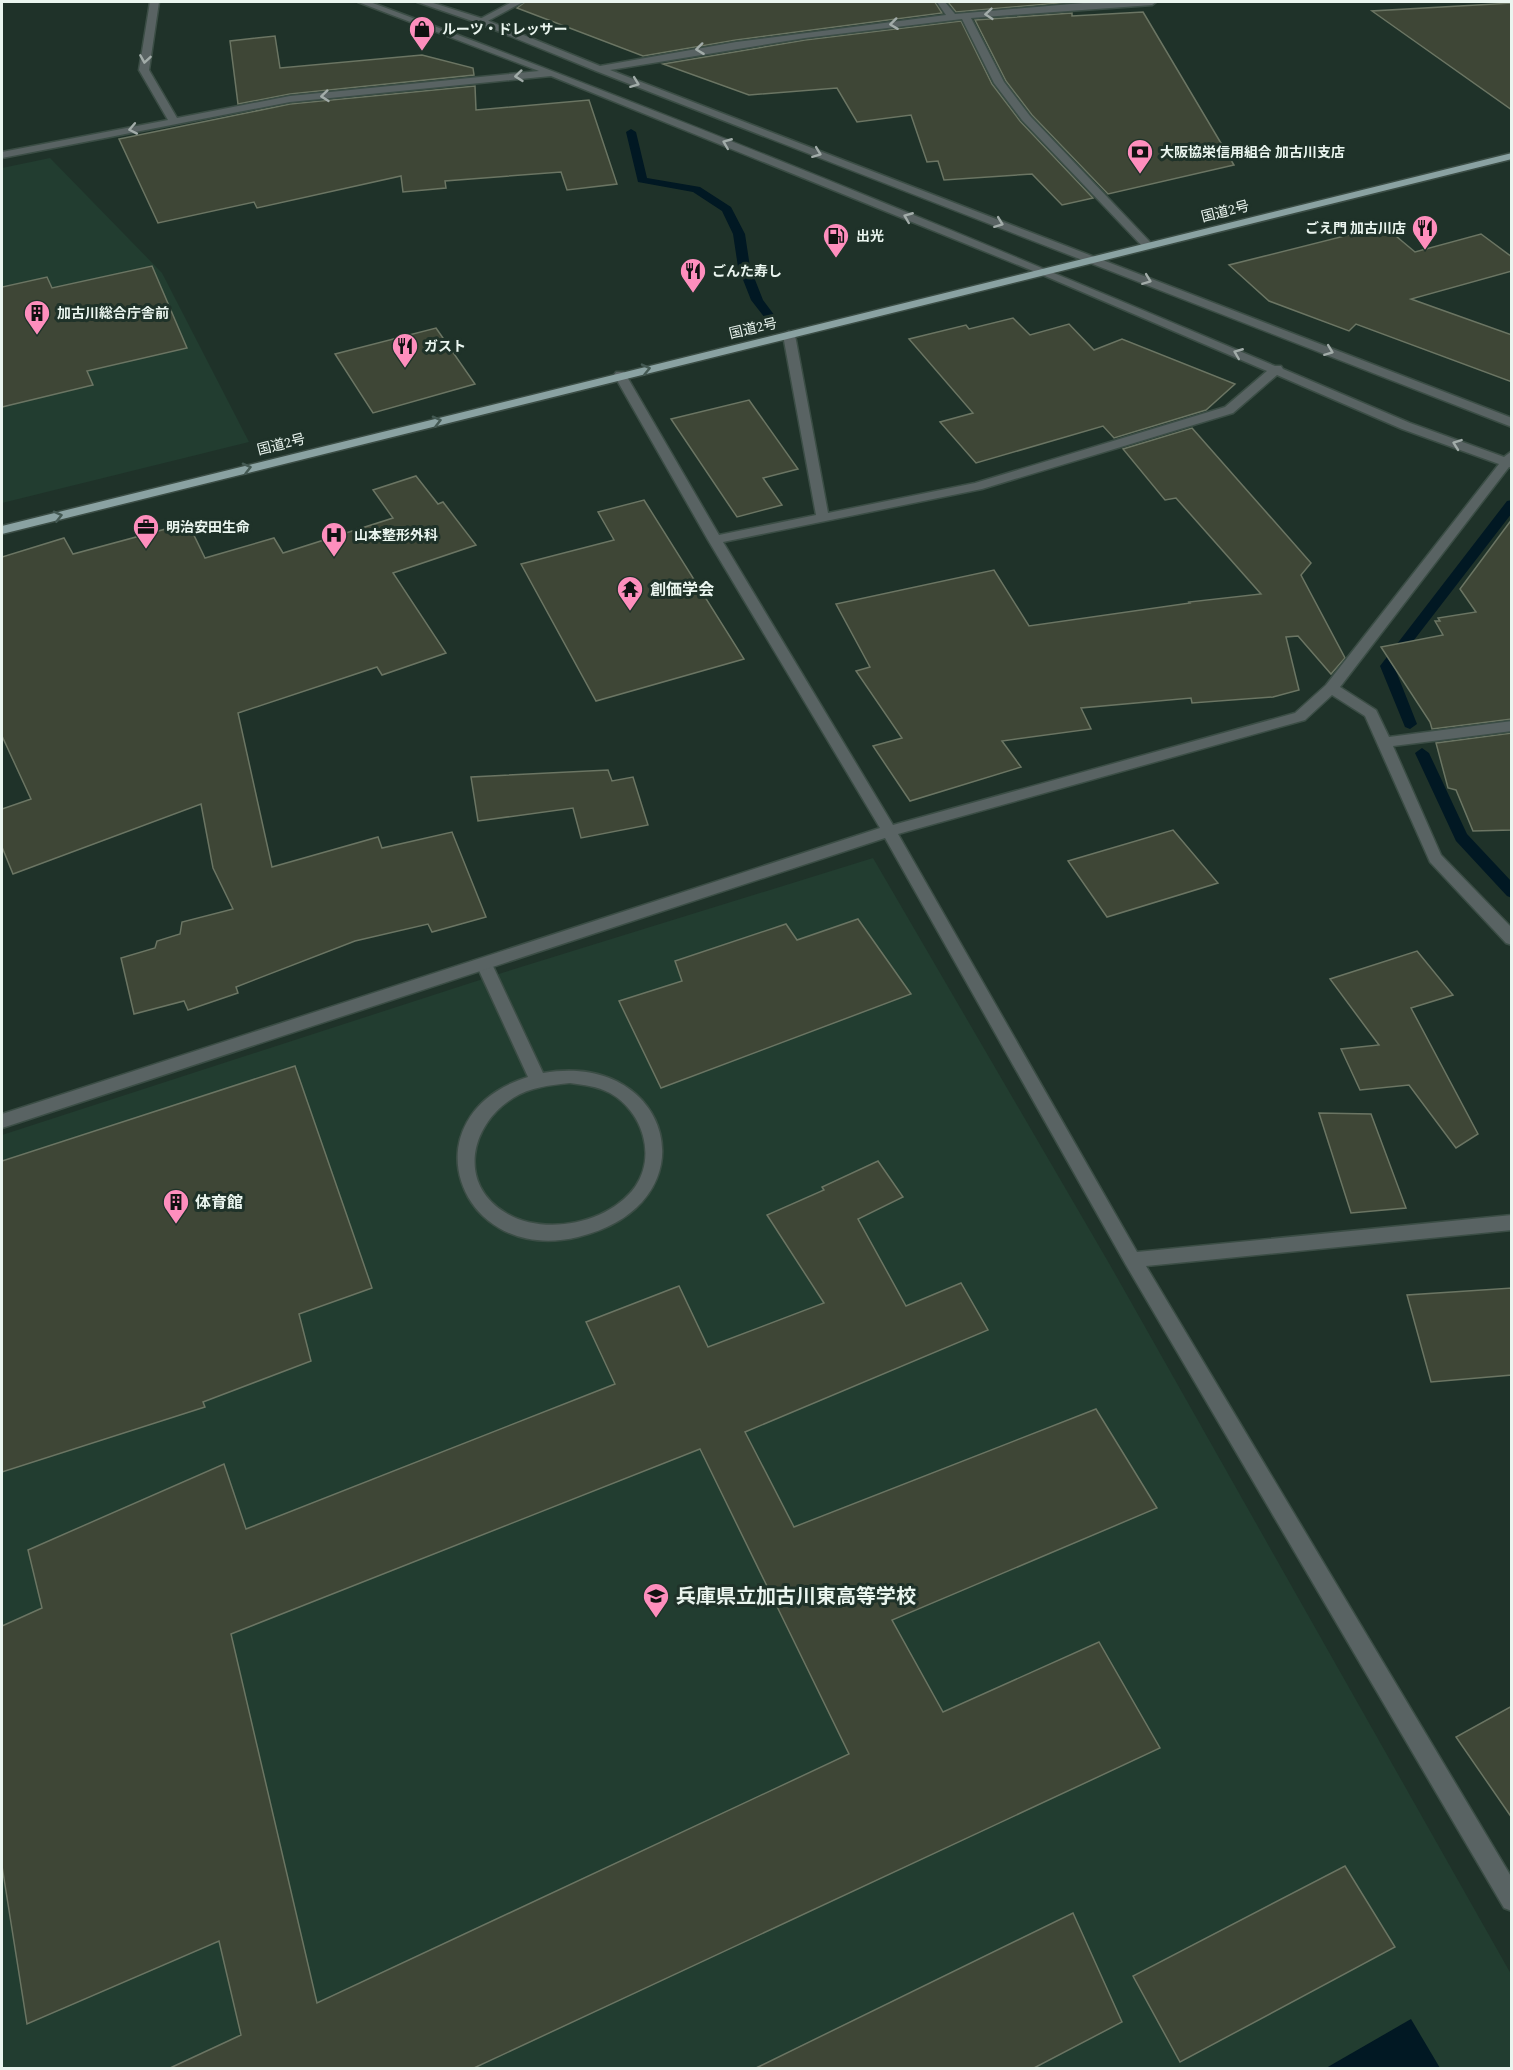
<svg xmlns="http://www.w3.org/2000/svg" width="1513" height="2070" font-family="'Source Serif 4','Noto Sans JP',serif">
  <rect width="100%" height="100%" fill="#1f3229"/>
  <g fill="#223d30">
    <path d="M50,158L162,273L249,442L2,503V168Z"/>
    <path d="M873,858L1110,1265L1511,1974V2068H2V1135L489,977Z"/>
  </g>
  <path fill="#011823" d="M1411,2019L1440,2068H1326Z"/>
  <g fill="none" stroke-linecap="round" stroke-linejoin="round">
    <g fill="#011823" fill-rule="evenodd">
      <path d="M631,129L636,132L647,178L700,187L731,207L745,234L750,267L763,300L775,316L773,318H765L751,300L738,267L733,234L722,211L693,192L638,182L626,132Z"/>
      <path d="M1512,500V513L1394,666L1417,724L1410,729L1405,727L1380,666L1507,501Z"/>
      <path d="M1422,748L1429,753L1467,834L1512,882V898L1507,896L1456,841L1415,753Z"/>
    </g>
  </g>
  <g fill="#3e4636" stroke="#6b7563" stroke-width="1.5" fill-rule="evenodd">
    <path d="M525,2H935L942,13L736,40L643,56L517,8Z"/>
    <path d="M948,2H1071L956,12Z"/>
    <path d="M1512,3V110L1372,11Z"/>
    <path d="M1143,12L1234,165L1108,194L1032,115L1006,81L975,20L1072,13V16Z"/>
    <path d="M961,21L992,84L1020,121L1093,198L1062,205L1032,174L944,180L938,161L927,162L911,115L857,122L837,88L749,95L663,64L805,40Z"/>
    <path d="M275,36L280,68L422,55L473,68L474,75L290,94L238,104L230,41Z"/>
    <path d="M475,86L476,110L589,100L617,184L567,190L561,172L445,181L446,188L403,192L401,176L257,208L254,202L158,223L119,139L290,104Z"/>
    <path d="M1384,226L1415,252L1481,234L1512,257V271L1411,299L1512,335V382L1356,324L1349,331L1269,301L1229,265Z"/>
    <path d="M152,266L187,348L87,371L93,385L2,407V287L47,277L52,288Z"/>
    <path d="M1013,318L1030,335L1069,324L1094,350L1122,339L1235,384L1206,410L1114,438L1103,426L976,463L940,422L973,413L909,339L966,325L969,329Z"/>
    <path d="M436,328L475,384L373,413L335,354Z"/>
    <path d="M749,400L798,469L763,478L782,505L737,517L671,419Z"/>
    <path d="M1192,428L1311,563L1301,575L1345,658L1331,674L1298,636L1286,637L1299,690L1273,697L1192,703L1191,698L1081,708L1091,729L1002,741L1021,767L910,801L873,746L902,738L856,671L870,667L836,604L994,570L1029,626L1190,603L1189,602L1261,594L1176,498L1165,500L1123,449Z"/>
    <path d="M416,476L438,504L443,502L476,545L393,573L446,653L382,675L377,667L238,713L272,867L378,837L382,848L452,832L486,917L432,932L428,924L355,941L236,987L238,993L188,1010L184,1001L134,1014L121,958L155,948L157,941L180,934L182,922L233,909L213,868L201,804L13,874L2,847V809L31,799L2,736V557L64,538L73,554L188,523L205,558L274,538L283,553L393,518L373,490Z"/>
    <path d="M644,500L744,659L596,701L521,564L614,540L598,512Z"/>
    <path d="M1512,519V719L1432,729L1430,722L1381,647L1443,635L1435,621H1440L1438,618L1476,612L1460,589Z"/>
    <path d="M1512,733V830L1473,831L1456,790L1448,788L1436,743Z"/>
    <path d="M608,770L612,781L633,777L648,825L581,838L573,808L478,821L471,777Z"/>
    <path d="M1173,830L1218,883L1107,917L1068,861Z"/>
    <path d="M858,919L911,994L661,1088L619,1001L682,981L675,961L786,924L797,940Z"/>
    <path d="M1417,951L1453,995L1411,1008L1478,1134L1456,1148L1409,1085L1360,1090L1341,1049L1379,1045L1330,979Z"/>
    <path d="M295,1066L372,1288L299,1314L311,1361L203,1402L205,1407L2,1472V1161Z"/>
    <path d="M1319,1113L1371,1114L1406,1208L1351,1213Z"/>
    <path d="M878,1161L903,1197L858,1219L906,1306L961,1283L988,1330L745,1432L794,1527L1096,1409L1157,1508L892,1620L943,1712L1099,1642L1160,1748L474,2068H170L241,2035L219,1941L27,2024L2,1866V1626L42,1608L28,1550L224,1464L246,1529L615,1384L586,1322L679,1286L708,1347L824,1303L767,1215L824,1190L822,1187ZM700,1449L849,1754L317,2003L231,1634Z"/>
    <path d="M1512,1288V1375L1431,1382L1407,1295Z"/>
    <path d="M1512,1706V1818L1456,1737Z"/>
    <path d="M1345,1866L1395,1947L1180,2062L1133,1976Z"/>
    <path d="M1073,1913L1122,2022L1034,2068H756Z"/>
  </g>
  <g fill="none" stroke-linecap="round" stroke-linejoin="round">
    <g stroke="#3b4d45" stroke-width="3">
      <g id="service">
        <path d="M512,2H523L484,23L476,21Z"/>
        <path d="M484,958L490,960L492,964L543,1073C673,1050 714,1204 578,1237C457,1266 405,1115 528,1077L476,964L478,960ZM570,1083C584,1085 597,1086 610,1093C642,1111 657,1155 635,1187C608,1224 544,1236 506,1213C457,1184 470,1125 513,1098C530,1087 551,1085 570,1083Z"/>
      </g>
    </g>
    <g stroke="#3b4d45" stroke-width="3">
      <g id="minor">
        <path d="M150,2H159L149,70L177,118L290,96L539,71L358,2H370C675,115 976,239 1275,366H1281L1283,369L1410,423L1504,457L1512,451V468L1509,467L1340,687L1376,710L1389,737L1512,721V731L1393,746L1441,855L1512,928V945L1506,943L1430,862L1365,716L1332,695L1305,720L898,834L1137,1252L1512,1215V1230L1146,1266L1512,1878V1911L1504,1908L1126,1265L885,838L2,1128V1114L880,828L708,540L614,375L616,372H624L626,375L719,535L816,515L783,335L785,333L789,331L795,335L828,513L975,483L1225,407L1267,371L1038,273L551,76L290,102L2,158V152L168,120L139,70ZM1277,375L1402,429L1499,464L1326,685L1295,713L893,825L723,542L982,489L1233,413Z"/>
        <path d="M417,2H430L484,19L600,66L736,42L946,15L937,2H945L955,14L1083,3L1156,2L1152,5L971,18L1004,82L1030,116L1151,243L1153,245L1147,248L1143,247L1022,120L994,83L962,19L805,38L610,70L1512,418V427L596,71L478,23Z"/>
      </g>
    </g>
    <g stroke="#3b4d45" stroke-width="3">
      <path id="trunk" d="M1512,153V159L2,534V526Z"/>
    </g>
    <use href="#service" fill="#596363" fill-rule="evenodd"/>
    <use href="#minor" fill="#596363" fill-rule="evenodd"/>
    <use href="#trunk" fill="#8aa2a2" fill-rule="evenodd"/>
  </g>
  <defs><path id="oneway-chevron" d="M-2-3.5L2.5 0L-2 3.5" fill="none" stroke-width="1.6" stroke-linecap="round" stroke-linejoin="round" transform="scale(1.5)"/></defs>
  <g stroke="#a2aca9">
    <use href="#oneway-chevron" transform="translate(989 14) rotate(175)"/>
    <use href="#oneway-chevron" transform="translate(894 24) rotate(173)"/>
    <use href="#oneway-chevron" transform="translate(700 49) rotate(173)"/>
    <use href="#oneway-chevron" transform="translate(145 59) rotate(99)"/>
    <use href="#oneway-chevron" transform="translate(519 76) rotate(174)"/>
    <use href="#oneway-chevron" transform="translate(635 83) rotate(21)"/>
    <use href="#oneway-chevron" transform="translate(325 96) rotate(174)"/>
    <use href="#oneway-chevron" transform="translate(133 129) rotate(169)"/>
    <use href="#oneway-chevron" transform="translate(727 143) rotate(-158)"/>
    <use href="#oneway-chevron" transform="translate(817 153) rotate(21)"/>
    <use href="#oneway-chevron" transform="translate(908 217) rotate(-158)"/>
    <use href="#oneway-chevron" transform="translate(999 223) rotate(21)"/>
    <use href="#oneway-chevron" transform="translate(1147 280) rotate(21)"/>
    <use href="#oneway-chevron" transform="translate(1329 351) rotate(21)"/>
    <use href="#oneway-chevron" transform="translate(1238 353) rotate(-158)"/>
    <use href="#oneway-chevron" transform="translate(1457 444) rotate(-160)"/>
  </g>
  <g stroke="#445953">
    <use href="#oneway-chevron" transform="translate(646 369) rotate(-13)"/>
    <use href="#oneway-chevron" transform="translate(437 421) rotate(-14)"/>
    <use href="#oneway-chevron" transform="translate(247 468) rotate(-14)"/>
    <use href="#oneway-chevron" transform="translate(58 516) rotate(-14)"/>
  </g>
  <defs>
    <g id="shop-pin" transform="scale(1.35)"><path d="M0 17L-7.5 6A9.5 9.5 0 1 1 7.5 6Z" fill="#fe8ebd" stroke="#1f3229"/><path d="M-5-2.5h2.3a2.7 3.5 0 0 1 5.4 0H5L5.5 6h-11ZM-1.5-2.5h3a1.5 2.3 0 0 0-3 0Z" fill="#111"/></g>
    <g id="bank-pin" transform="scale(1.35)"><path d="M0 17L-7.5 6A9.5 9.5 0 1 1 7.5 6Z" fill="#fe8ebd" stroke="#1f3229"/><path d="M-6-4H6V4H-6ZM0-2.3a2.3 2.3 0 1 0 0 4.6a2.3 2.3 0 1 0 0-4.6Z" fill="#111"/></g>
    <g id="restaurant-pin" transform="scale(1.35)"><path d="M0 17L-7.5 6A9.5 9.5 0 1 1 7.5 6Z" fill="#fe8ebd" stroke="#1f3229"/><path d="M-5-6h1v4h1v-4h1v4h1v-4h1v5L-1.5 .5V6h-2V.5L-5-1ZM5-6V6H3V1.5H1.5Q1.5-4 5-6Z" fill="#111"/></g>
    <g id="fuel-pin" transform="scale(1.35)"><path d="M0 17L-7.5 6A9.5 9.5 0 1 1 7.5 6Z" fill="#fe8ebd" stroke="#1f3229"/><path d="M-5.5-6h7V0h2V4h1.3V-2.5L3-4.5l.8-.8L6-3V5H2.5V1h-1V6h-7ZM-4.2-4.7v3.2H.2V-4.7Z" fill="#111"/></g>
    <g id="building-pin" transform="scale(1.35)"><path d="M0 17L-7.5 6A9.5 9.5 0 1 1 7.5 6Z" fill="#fe8ebd" stroke="#1f3229"/><path d="M-4-6H4V6H1V3H-1V6H-4ZM-2.5-4.3h1.7v1.8h-1.7ZM.8-4.3h1.7v1.8H.8ZM-2.5-1h1.7V.8h-1.7ZM.8-1h1.7V.8H.8Z" fill="#111"/></g>
    <g id="office-pin" transform="scale(1.35)"><path d="M0 17L-7.5 6A9.5 9.5 0 1 1 7.5 6Z" fill="#fe8ebd" stroke="#1f3229"/><path d="M-6-3h4V-5.5h4V-3h4V5H-6ZM-1-4.5V-3h2v-1.5ZM-6 0V1H6V0Z" fill="#111"/></g>
    <g id="hospital-pin" transform="scale(1.35)"><path d="M0 17L-7.5 6A9.5 9.5 0 1 1 7.5 6Z" fill="#fe8ebd" stroke="#1f3229"/><path d="M-5-5h3v3.5h4V-5h3V5h-3V1.5h-4V5h-3Z" fill="#111"/></g>
    <g id="temple-pin" transform="scale(1.35)"><path d="M0 17L-7.5 6A9.5 9.5 0 1 1 7.5 6Z" fill="#fe8ebd" stroke="#1f3229"/><path d="M0-6L5-2H3V0L6.5 2.5H4V6H1.5V3h-3V6H-4V2.5H-6.5L-3 0V-2H-5Z" fill="#111"/></g>
    <g id="school-pin" transform="scale(1.35)"><path d="M0 17L-7.5 6A9.5 9.5 0 1 1 7.5 6Z" fill="#fe8ebd" stroke="#1f3229"/><path d="M0-5L7-2L0 1L-7-2ZM-4 1L0 2.5L4 1V4Q0 6-4 4Z" fill="#111"/></g>
  </defs>
  <g fill-rule="evenodd">
    <use href="#shop-pin" x="422" y="29"/>
    <use href="#bank-pin" x="1140" y="152"/>
    <use href="#restaurant-pin" x="1425" y="228"/>
    <use href="#fuel-pin" x="836" y="236"/>
    <use href="#restaurant-pin" x="693" y="271"/>
    <use href="#building-pin" x="37" y="313"/>
    <use href="#restaurant-pin" x="405" y="346"/>
    <use href="#office-pin" x="146" y="527"/>
    <use href="#hospital-pin" x="334" y="535"/>
    <use href="#temple-pin" x="630" y="589"/>
    <use href="#building-pin" x="176" y="1202"/>
    <use href="#school-pin" x="656" y="1596"/>
  </g>
  <g text-anchor="middle" stroke-width="6" stroke-linejoin="round" paint-order="stroke">
    <g font-size="14" font-weight="bold" fill="#eaf5ef" stroke="#1f3229" text-anchor="start">
      <text x="442" y="34">ルーツ・ドレッサー</text>
      <text x="1160" y="157">大阪協栄信用組合 加古川支店</text>
      <text x="1406" y="233" text-anchor="end">ごえ門 加古川店</text>
      <text x="856" y="241">出光</text>
      <text x="712" y="276">ごんた寿し</text>
      <text x="57" y="318">加古川総合庁舎前</text>
      <text x="424" y="351">ガスト</text>
      <text x="166" y="532">明治安田生命</text>
      <text x="354" y="540">山本整形外科</text>
    </g>
    <g font-size="14" fill="#eaf5ef" stroke="#1f3229">
      <text transform="translate(1225 211) rotate(-14)" y="5">国道2号</text>
      <text transform="translate(753 328) rotate(-13)" y="5">国道2号</text>
      <text transform="translate(281 444) rotate(-14)" y="5">国道2号</text>
    </g>
    <g font-size="16" font-weight="bold" fill="#eaf5ef" stroke="#1f3229" text-anchor="start">
      <text x="650" y="595">創価学会</text>
      <text x="195" y="1208">体育館</text>
    </g>
    <g font-size="20" font-weight="bold" fill="#eaf5ef" stroke="#1f3229" text-anchor="start">
      <text x="676" y="1603">兵庫県立加古川東高等学校</text>
    </g>
  </g>
  <rect width="1513" height="2070" fill="none" stroke="#eaf5ef" stroke-width="6"/>
</svg>
